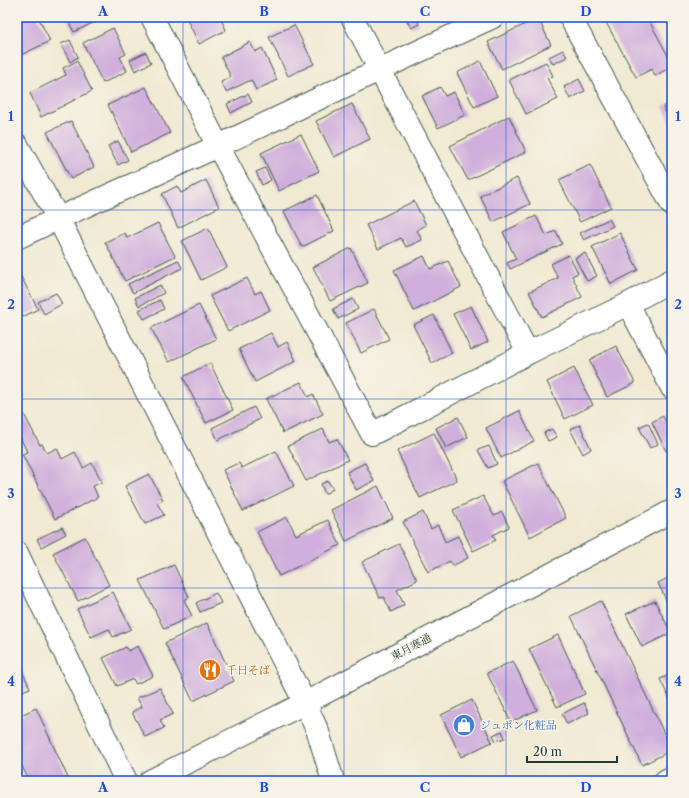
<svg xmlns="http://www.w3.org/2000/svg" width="689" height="798" font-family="'Libre Caslon Text','Noto Serif JP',serif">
  <rect width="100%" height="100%" fill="#f7f3e8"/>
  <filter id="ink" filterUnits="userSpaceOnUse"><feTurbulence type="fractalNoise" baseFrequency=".025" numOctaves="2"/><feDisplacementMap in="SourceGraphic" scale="8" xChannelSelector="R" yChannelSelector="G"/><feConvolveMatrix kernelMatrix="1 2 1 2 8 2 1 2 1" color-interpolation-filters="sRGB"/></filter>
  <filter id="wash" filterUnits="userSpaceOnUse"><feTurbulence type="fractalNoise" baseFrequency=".012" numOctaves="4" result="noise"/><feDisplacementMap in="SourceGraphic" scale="16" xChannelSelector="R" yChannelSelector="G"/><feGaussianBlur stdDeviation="0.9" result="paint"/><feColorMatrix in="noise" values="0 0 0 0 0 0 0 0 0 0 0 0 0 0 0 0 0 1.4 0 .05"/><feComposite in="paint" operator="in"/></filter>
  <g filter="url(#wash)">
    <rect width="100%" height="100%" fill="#f1e9d2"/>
    <g id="blocks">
      <g fill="#d0afdc">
        <path d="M17,17H38L50,41L17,57Z"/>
        <path d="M66,17H105L74,32Z"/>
        <path d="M186,17H220L226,30L199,44Z"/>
        <path d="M405,17H416L419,24L411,28Z"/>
        <path d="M603,17H647L672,63V66L655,76L652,69L636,77Z"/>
        <path d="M538,18L551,45L502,69L488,42Z"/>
        <path d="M294,25L314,64L288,76L269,37Z"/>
        <path d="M113,28L126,54L120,57L127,71L103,83L83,43Z"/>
        <path d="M70,40L78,57L70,62L61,44Z"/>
        <path d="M250,42L255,52L262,48L277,80L256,90L251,80L226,92L221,82L231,77L221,57Z"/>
        <path d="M563,50L567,57L553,64L549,57Z"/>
        <path d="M146,52L151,63L135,71L130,60Z"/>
        <path d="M77,61L92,91L41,117L30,93L66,75L63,68Z"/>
        <path d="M480,61L497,96L474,107L457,73Z"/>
        <path d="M546,62L553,76L547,78L558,99L526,114L509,80Z"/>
        <path d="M579,79L585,91L570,99L564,87Z"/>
        <path d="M146,87L170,133L131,152L108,105Z"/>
        <path d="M440,87L445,96L454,92L465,115L438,128L422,96Z"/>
        <path d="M248,94L252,102L231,113L227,104Z"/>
        <path d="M672,102V125L663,107Z"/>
        <path d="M352,104L370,139L334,157L316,121Z"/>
        <path d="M509,116L526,152L468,180L450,146Z"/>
        <path d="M71,121L94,167L71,179L47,132Z"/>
        <path d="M301,134L319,171L279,191L261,153Z"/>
        <path d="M118,141L128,160L118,165L108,146Z"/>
        <path d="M590,165L611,207L580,222L559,180Z"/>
        <path d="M265,168L271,180L262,185L256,172Z"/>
        <path d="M517,178L530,204L493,222L480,196Z"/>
        <path d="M206,180L219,207L178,228L162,194L177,186L181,193Z"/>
        <path d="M317,195L334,231L302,247L284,211Z"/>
        <path d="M414,201L426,225L417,230L422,240L406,247L401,238L378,249L366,225Z"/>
        <path d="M536,216L546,235L556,231L562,244L510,269L507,263L516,259L503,232Z"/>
        <path d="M609,219L613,226L584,240L580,233Z"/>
        <path d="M158,223L175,256L125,281L105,242L125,233L127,238Z"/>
        <path d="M208,228L227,267L201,280L182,241Z"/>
        <path d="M620,233L638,270L611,284L592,247Z"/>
        <path d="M351,248L368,283L330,301L313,267Z"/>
        <path d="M585,253L597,276L587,281L575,258Z"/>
        <path d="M569,255L578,273L572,276L582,297L542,317L529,292L558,278L551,264Z"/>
        <path d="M424,256L430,269L448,261L461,287L414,311L394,270Z"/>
        <path d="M178,260L182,268L133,293L128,284Z"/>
        <path d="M17,269L38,309L17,320Z"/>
        <path d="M247,278L255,294L261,291L270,310L228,331L210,296Z"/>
        <path d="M160,285L164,293L139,306L135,298Z"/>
        <path d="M56,293L62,304L44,314L38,302Z"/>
        <path d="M353,299L358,309L338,319L333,309Z"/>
        <path d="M160,300L164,309L144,319L139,310Z"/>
        <path d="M199,305L216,339L169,362L151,328Z"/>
        <path d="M471,306L488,342L471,350L453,314Z"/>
        <path d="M374,309L389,339L361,353L346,323Z"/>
        <path d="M434,315L452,353L432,363L413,325Z"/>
        <path d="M271,333L278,347L287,342L296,361L255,382L239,349Z"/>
        <path d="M616,346L635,383L607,397L589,360Z"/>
        <path d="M210,363L233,410L206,423L183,377Z"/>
        <path d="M574,368L593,405L565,419L547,382Z"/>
        <path d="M301,382L308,397L313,394L323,414L283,433L266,399Z"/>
        <path d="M17,401L40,445L42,444L47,453L57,448L62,459L75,452L83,468L92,463L102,482L93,486L98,497L55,519L22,454L27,452L20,437L17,439Z"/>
        <path d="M254,407L260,419L218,440L212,428Z"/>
        <path d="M519,411L534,441L501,458L486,428Z"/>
        <path d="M663,416L672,434V448L666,451L652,422Z"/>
        <path d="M458,417L468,437L446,448L436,428Z"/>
        <path d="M648,423L658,444L650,448L639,427Z"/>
        <path d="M580,425L591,449L583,454L570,429Z"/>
        <path d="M323,429L329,442L337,439L348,460L306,481L288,446Z"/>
        <path d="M552,429L557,437L548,441L544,433Z"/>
        <path d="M434,433L457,480L420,498L397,451Z"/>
        <path d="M489,446L497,464L488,468L478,450Z"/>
        <path d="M276,451L294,486L243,511L223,470L239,463L242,468Z"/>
        <path d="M365,463L374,481L356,490L347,472Z"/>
        <path d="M538,463L566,518L530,537L502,481Z"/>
        <path d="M149,474L163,500L157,503L164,515L145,524L125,486Z"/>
        <path d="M328,481L333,489L325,494L321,484Z"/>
        <path d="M378,486L393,518L346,541L331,510Z"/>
        <path d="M483,496L494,516L502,512L509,527L493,535L496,540L473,551L453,510Z"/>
        <path d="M423,512L431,529L438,525L445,542L458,536L468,558L452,566L450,561L428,572L403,522Z"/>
        <path d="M287,517L296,535L328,520L340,545L279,576L257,532Z"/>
        <path d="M62,527L66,534L41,547L37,539Z"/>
        <path d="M85,537L109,585L78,601L53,553Z"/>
        <path d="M399,544L417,580L397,590L404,605L391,612L384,597L380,598L362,562Z"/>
        <path d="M174,565L189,597L184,600L192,616L164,629L140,580Z"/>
        <path d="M672,576V612L658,583Z"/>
        <path d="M113,592L131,629L113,637L109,629L91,637L77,609Z"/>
        <path d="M216,593L221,603L200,612L196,603Z"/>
        <path d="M601,601L672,750L642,765L571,616Z"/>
        <path d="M655,601L671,633L642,647L626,614Z"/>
        <path d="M207,623L234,681L193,701L165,643Z"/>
        <path d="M558,635L585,694L557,707L529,649Z"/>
        <path d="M138,646L153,676L136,684L133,679L117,686L103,658L126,647L128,651Z"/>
        <path d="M17,660L30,688L17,693Z"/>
        <path d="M513,661L537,710L511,722L487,673Z"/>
        <path d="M672,674V704L660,679Z"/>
        <path d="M160,688L173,714L160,720L164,728L145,737L132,712L142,707L137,698Z"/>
        <path d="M472,700L492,742L461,757L441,715Z"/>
        <path d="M584,703L589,713L567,724L562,714Z"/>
        <path d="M36,708L68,778L60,781H29L17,755V717Z"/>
        <path d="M502,731L505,738L496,741L493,735Z"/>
      </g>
    </g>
  </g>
  <g filter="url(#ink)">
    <use href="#blocks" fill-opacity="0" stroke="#3e574c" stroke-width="1"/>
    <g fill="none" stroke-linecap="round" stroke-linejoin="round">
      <g stroke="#3e574c" stroke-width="24">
        <g id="minor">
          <path d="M152,17L218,146L372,434L528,353L628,304L672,280"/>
          <path d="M352,17L528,353"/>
          <path d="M570,17L672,205"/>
          <path d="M17,145L58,218L305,703L318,732L333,781"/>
          <path d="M17,238C83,206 151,177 218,146C310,103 401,59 493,17"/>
          <path d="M628,304L672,388"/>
          <path d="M17,553L126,781"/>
          <path d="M150,781L305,703L672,511"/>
          <path d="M665,781L672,777"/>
        </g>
      </g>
      <use href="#minor" stroke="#fff" stroke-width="22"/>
    </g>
  </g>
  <path fill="none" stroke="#1d4ed8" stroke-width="1" stroke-opacity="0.55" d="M183,17V781M344,17V781M506,17V781M17,210H672M17,399H672M17,588H672"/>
  <defs>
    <g id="restaurant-disc" transform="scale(1.15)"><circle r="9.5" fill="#e8710a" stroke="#f7f3e8"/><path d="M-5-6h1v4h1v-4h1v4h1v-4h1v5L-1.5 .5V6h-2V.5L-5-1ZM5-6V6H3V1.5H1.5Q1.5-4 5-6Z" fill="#fff"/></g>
    <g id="shop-disc" transform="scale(1.15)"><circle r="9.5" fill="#3f7fe0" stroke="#f7f3e8"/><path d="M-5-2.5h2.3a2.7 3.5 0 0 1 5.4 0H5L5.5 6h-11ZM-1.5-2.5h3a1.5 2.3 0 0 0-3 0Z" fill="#fff"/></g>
  </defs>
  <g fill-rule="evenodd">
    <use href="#restaurant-disc" x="210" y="670"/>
    <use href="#shop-disc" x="464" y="725"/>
  </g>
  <g text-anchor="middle" stroke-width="3" stroke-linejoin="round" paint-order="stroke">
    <g font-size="11" fill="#1f3d34" stroke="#f7f3e8">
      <text transform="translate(411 647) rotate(-28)" y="4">東月寒通</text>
    </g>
    <g font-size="11" fill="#c56008" stroke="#f7f3e8" text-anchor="start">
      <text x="226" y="674">千日そば</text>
    </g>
    <g font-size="11" fill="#366cbe" stroke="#f7f3e8" text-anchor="start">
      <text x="480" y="729">ジュポン化粧品</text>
    </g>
  </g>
  <rect width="689" height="798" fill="none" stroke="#f7f3e8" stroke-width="44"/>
  <path d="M527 756v6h90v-6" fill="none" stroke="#1f3d34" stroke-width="2"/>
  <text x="533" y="756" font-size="12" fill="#1f3d34" stroke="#f7f3e8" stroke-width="3" paint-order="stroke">20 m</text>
  <rect x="22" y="22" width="645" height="754" fill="none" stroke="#1d4ed8" stroke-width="1.5"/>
  <g font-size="13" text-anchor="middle" font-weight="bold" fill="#1d4ed8">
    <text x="103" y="16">A</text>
    <text x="264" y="16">B</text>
    <text x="425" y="16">C</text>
    <text x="586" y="16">D</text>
    <text x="11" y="121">1</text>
    <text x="678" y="121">1</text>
    <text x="11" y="309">2</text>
    <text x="678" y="309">2</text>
    <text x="11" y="498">3</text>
    <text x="678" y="498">3</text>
    <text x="11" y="686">4</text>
    <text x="678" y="686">4</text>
    <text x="103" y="792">A</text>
    <text x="264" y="792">B</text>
    <text x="425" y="792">C</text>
    <text x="586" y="792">D</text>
  </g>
</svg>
